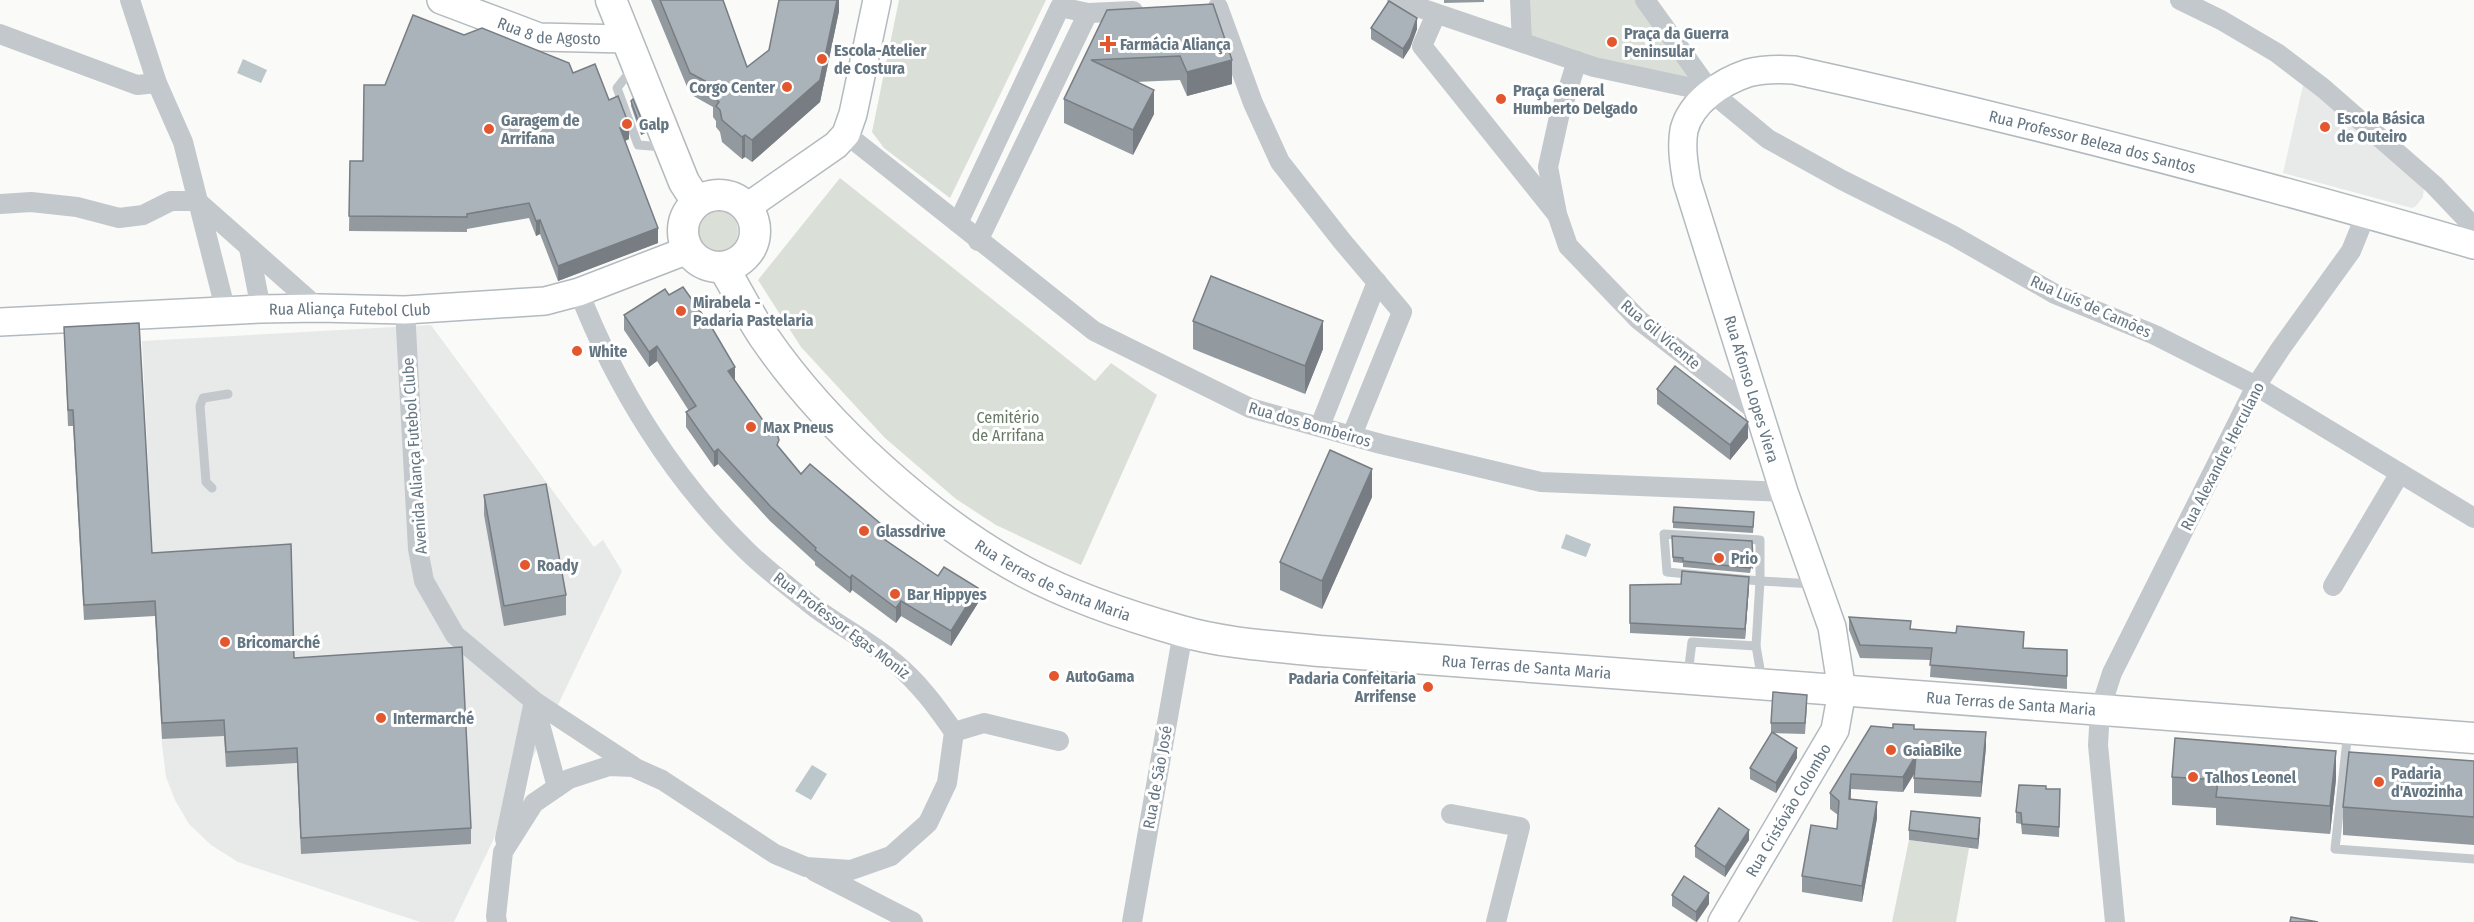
<svg xmlns="http://www.w3.org/2000/svg" width="2474" height="922" font-family="'Fira Sans Condensed',sans-serif">
  <rect width="100%" height="100%" fill="#fafaf8"/>
  <g fill="#e8e9e9">
    <path d="M2304,81L2424,186L2423,197L2416,206L2412,208L2283,173Z"/>
    <path d="M431,325L594,547L603,540L622,571L454,922H420L238,862L211,845L189,824L175,800L166,777L162,745L142,341Z"/>
  </g>
  <g fill="#dadfd7">
    <path d="M899,0H1046L950,198L884,148L872,132Z"/>
    <path d="M1524,0H1639L1697,80L1604,64L1525,36Z"/>
    <path d="M840,178L1095,381L1111,363L1157,395L1081,565L996,525L956,499L885,438L801,347L758,280Z"/>
    <circle cx="714" cy="231" r="24"/>
    <path d="M1909,840L1969,848L1956,922H1892Z"/>
  </g>
  <g fill="#bbc7cb">
    <path d="M243,59L267,70L261,83L237,73Z"/>
    <path d="M1566,534L1591,544L1586,557L1561,548Z"/>
    <path d="M812,765L827,774L811,800L795,791Z"/>
  </g>
  <g fill="none" stroke-linecap="round" stroke-linejoin="round">
    <g stroke="#b3babf" stroke-width="30">
      <g id="secondary">
        <path id="s1" d="M441,0L539,37L626,39"/>
        <path d="M747,207L836,145L846,134L853,114L877,0"/>
        <path id="s2" d="M0,322L261,309L318,308L405,310L545,301L579,292L688,250"/>
        <path id="s3" d="M1722,922L1835,730L1842,691L1832,627L1784,492L1687,182C1684,165 1681,147 1684,130C1691,102 1721,82 1748,73C1763,69 1779,69 1794,70C2023,120 2249,180 2474,245"/>
      </g>
    </g>
    <g stroke="#b5babe" stroke-width="33">
      <g id="primary">
        <path d="M611,0L684,182L697,202"/>
        <circle cx="719" cy="231" r="36"/>
        <path id="s4" d="M723,267C737,290 749,315 764,337C825,426 930,521 1025,572C1074,598 1128,616 1181,631C1226,644 1274,646 1320,651L2474,738"/>
      </g>
    </g>
    <g stroke="#c3c8cc" stroke-width="9">
      <path d="M633,68L617,88L638,145L664,147"/>
      <path d="M212,488L206,482L200,406L203,398L228,394"/>
      <path d="M1664,534L1760,540V581L1667,572Z"/>
      <path d="M1688,674L1692,642L1756,646"/>
      <path d="M1762,680L1756,646L1760,581L1814,584"/>
      <path d="M2348,731L2335,849L2474,859"/>
    </g>
    <g stroke="#c3c8cc" stroke-width="20">
      <path d="M130,0L157,83L183,142L226,312"/>
      <path d="M1397,0L1594,67L1711,92"/>
      <path d="M1520,0L1522,42"/>
      <path d="M1645,0L1711,92L1768,139L1842,180L1952,235L2055,294L2155,335L2256,386L2474,518"/>
      <path d="M2180,0L2221,20L2277,53L2323,88L2434,185L2474,227"/>
      <path d="M1218,7L1253,103L1280,162L1342,241L1402,312L1352,435"/>
      <path d="M1433,21L1422,46L1555,212"/>
      <path d="M0,34L137,85L157,83"/>
      <path d="M1577,61L1559,117L1548,167L1557,214L1568,246L1639,320L1759,413"/>
      <path d="M846,134L1094,331L1250,408L1381,444L1541,482L1784,492"/>
      <path d="M197,201L318,308"/>
      <path d="M0,204L31,202L77,207L119,218L143,215L171,201H197"/>
      <path d="M958,223L1060,7L1088,13L1133,11"/>
      <path d="M978,241L1088,13"/>
      <path d="M249,248L261,309"/>
      <path d="M405,310L418,549L424,581L455,635L534,701L633,766"/>
      <path d="M1320,426L1377,282"/>
      <path d="M2333,586L2400,473"/>
      <path d="M535,706L557,787"/>
      <path d="M954,732L984,723L1059,741"/>
      <path d="M1451,814L1520,827L1496,922"/>
      <path d="M505,839L534,701"/>
      <path d="M814,871L913,922"/>
      <path d="M497,922L496,916L503,852L534,803L569,779L609,766L633,767L662,780L775,854L806,867L851,870L891,856L928,823L947,783L954,732C936,706 919,683 895,663C869,640 836,625 809,603C788,586 765,569 746,550C673,479 616,387 579,292"/>
      <path d="M1132,922L1183,632"/>
      <path d="M2115,922L2098,745L2100,710L2112,673L2256,386L2281,348L2351,251L2366,214"/>
    </g>
    <use href="#secondary" stroke="#fff" stroke-width="27"/>
    <use href="#primary" stroke="#fff" stroke-width="30"/>
  </g>
  <g fill="#929a9f">
    <path d="M651,0H723L747,67L839,0V11L820,102L752,162L745,157L742,159L722,142L720,132L716,127V121L713,117V107L690,94Z"/>
    <path d="M1444,0H1484V2L1444,3Z"/>
    <path d="M1107,10L1232,84L1187,96L1180,80L1136,82L1154,114L1133,155L1064,123V99Z"/>
    <path d="M1371,28L1417,29L1410,48L1403,59L1371,39Z"/>
    <path d="M573,73L609,100L629,139L625,141L658,243L558,281L540,234L536,236L529,218L467,229V232L349,231L350,161H363L385,85Z"/>
    <path d="M631,101L645,133L641,135L631,106Z"/>
    <path d="M624,315L735,381L779,448L801,474L887,541L978,603L951,646L901,616L896,623L852,590L850,593L815,565V562L770,521L718,464L714,467L686,427V412L689,411L657,361L649,367L624,330Z"/>
    <path d="M1193,321L1323,349L1305,394L1193,349Z"/>
    <path d="M64,327L152,553L294,658L471,828V844L301,854L297,763L226,767L224,736L162,739L155,616L84,620L73,426H68Z"/>
    <path d="M1657,389L1748,438L1730,460L1657,404Z"/>
    <path d="M484,495L566,595V615L504,626L484,515Z"/>
    <path d="M1372,497L1322,609L1280,590V562Z"/>
    <path d="M1754,518L1753,533L1673,528V522Z"/>
    <path d="M1672,536L1753,563V569L1751,568L1750,573L1683,567V563L1673,562Z"/>
    <path d="M1630,585L1749,587L1745,639L1630,633Z"/>
    <path d="M1849,617L1911,629L2024,648L2067,650V689L1930,677L1931,660L1860,658L1849,630Z"/>
    <path d="M1807,705L1805,734L1774,733L1797,758L1776,793L1750,779V768L1772,733H1771V723Z"/>
    <path d="M1893,728L1914,729L1986,747L1981,797L1914,793V774L1903,792L1851,789V799L1877,818L1862,902L1802,892V876L1837,829L1838,815L1830,809V793Z"/>
    <path d="M2474,761V845L2343,835V807Z"/>
    <path d="M2172,777L2336,779L2330,834L2216,825V808L2172,805Z"/>
    <path d="M2046,789H2060L2059,837L2022,834L2021,824L2016,823V812Z"/>
    <path d="M1980,829L1978,849L1909,840V830Z"/>
    <path d="M1749,840L1725,877L1695,857V846Z"/>
    <path d="M1672,895L1709,904L1697,922H1696L1672,906Z"/>
  </g>
  <g fill="#777d82">
    <path d="M837,0H839V11L820,102L752,162V140Z"/>
    <path d="M1417,18V29L1410,48L1403,59V49Z"/>
    <path d="M1232,60V84L1187,96V72Z"/>
    <path d="M1154,90V114L1133,155V130Z"/>
    <path d="M629,125V139L620,143V128Z"/>
    <path d="M645,128V133L641,135V129Z"/>
    <path d="M745,135V157L742,159V137Z"/>
    <path d="M540,220V234L536,236V221Z"/>
    <path d="M658,228V243L558,281V266Z"/>
    <path d="M1323,321V349L1305,394V366Z"/>
    <path d="M657,346V361L649,367V352Z"/>
    <path d="M735,367V382L728,371Z"/>
    <path d="M1748,422V438L1730,460V445Z"/>
    <path d="M718,449V464L714,467V452Z"/>
    <path d="M1372,469V497L1322,609V581Z"/>
    <path d="M887,529V544L881,537Z"/>
    <path d="M852,575V590L850,593V578Z"/>
    <path d="M1749,577V587L1745,639V629Z"/>
    <path d="M978,588V603L951,646V631Z"/>
    <path d="M901,601V616L896,623V608Z"/>
    <path d="M1986,732V747L1981,797V782Z"/>
    <path d="M1797,748V758L1776,793V783Z"/>
    <path d="M2336,751V779L2330,834V806Z"/>
    <path d="M1916,755V771L1903,792V777Z"/>
    <path d="M1851,774V789L1849,815V799Z"/>
    <path d="M1877,802V818L1862,902V886Z"/>
    <path d="M1980,818V829L1978,849V839Z"/>
    <path d="M1749,830V840L1725,877V867Z"/>
    <path d="M1709,893V904L1696,922V912Z"/>
  </g>
  <g fill="#aab3b9" stroke="#777d82" stroke-width="1.5">
    <path d="M660,0H723L747,67L769,50L779,0H837L820,80L752,140L745,135L742,137L722,120L720,110L716,106L719,102L713,95L720,89L690,73Z"/>
    <path d="M1389,1L1417,18L1410,38L1403,49L1371,28Z"/>
    <path d="M1213,4L1232,60L1187,72L1180,56L1091,60L1154,90L1133,130L1064,99L1107,10Z"/>
    <path d="M413,15L464,35L482,28L569,63L573,73L595,64L609,100L618,96L629,125L620,128L658,228L558,266L540,220L536,221L529,203L467,214V217L349,216L350,161H363L364,85H385Z"/>
    <path d="M633,99L645,128L641,129L631,101Z"/>
    <path d="M1211,276L1323,321L1305,366L1193,321Z"/>
    <path d="M683,287L712,328L735,367L728,371L767,426L777,434L779,440L777,445L801,474L810,464L887,529L881,537L938,576L944,567L978,588L951,631L901,601L896,608L852,575L850,578L815,550L816,548L770,506L718,449L714,452L686,412L696,406L657,346L649,352L624,315L665,289L669,295Z"/>
    <path d="M139,323L152,553L291,544L294,658L462,647L471,828L301,838L297,748L226,752L224,720L162,723L155,601L84,605L73,410H68L64,327Z"/>
    <path d="M1675,366L1748,422L1730,445L1657,389Z"/>
    <path d="M1330,450L1372,469L1322,581L1280,562Z"/>
    <path d="M546,484L566,595L504,606L484,495Z"/>
    <path d="M1674,507L1754,512L1753,527L1673,522Z"/>
    <path d="M1672,536L1752,541L1753,563H1751L1750,568L1683,561V558L1673,557Z"/>
    <path d="M1682,571L1749,577L1745,629L1630,623V585L1681,584Z"/>
    <path d="M1849,617L1911,621L1910,629L1956,633L1957,626L2024,632L2023,648L2067,650V676L1930,665L1932,648L1860,645Z"/>
    <path d="M1773,692L1807,695L1805,723H1771Z"/>
    <path d="M1893,724L1914,725V729L1986,732L1981,782L1914,778L1916,755L1903,777L1851,774L1849,799L1877,802L1862,886L1802,876L1811,825L1837,829L1839,801L1830,793L1871,726L1893,728Z"/>
    <path d="M1772,732L1797,748L1776,783L1750,768Z"/>
    <path d="M2175,738L2336,751L2330,806L2216,797L2218,780L2172,777Z"/>
    <path d="M2349,752L2474,761V817L2343,807Z"/>
    <path d="M2019,785L2046,786V789H2060L2059,827L2022,824L2021,813L2016,812Z"/>
    <path d="M1719,808L1749,830L1725,867L1695,846Z"/>
    <path d="M1911,811L1980,818L1978,839L1909,830Z"/>
    <path d="M1684,876L1709,893L1696,912L1672,895Z"/>
    <path d="M2291,917L2318,922H2290Z"/>
  </g>
  <g fill="#e4572e" stroke="#fff" stroke-width="2">
    <circle cx="1612" cy="42" r="6"/>
    <path d="M1105 35h6v6h6v6h-6v6h-6v-6h-6v-6h6z"/>
    <circle cx="822" cy="59" r="6"/>
    <circle cx="787" cy="87" r="6"/>
    <circle cx="1501" cy="99" r="6"/>
    <circle cx="627" cy="124" r="6"/>
    <circle cx="2325" cy="127" r="6"/>
    <circle cx="489" cy="129" r="6"/>
    <circle cx="681" cy="311" r="6"/>
    <circle cx="577" cy="351" r="6"/>
    <circle cx="751" cy="427" r="6"/>
    <circle cx="864" cy="531" r="6"/>
    <circle cx="1719" cy="558" r="6"/>
    <circle cx="525" cy="565" r="6"/>
    <circle cx="895" cy="594" r="6"/>
    <circle cx="225" cy="642" r="6"/>
    <circle cx="1054" cy="676" r="6"/>
    <circle cx="1428" cy="687" r="6"/>
    <circle cx="381" cy="718" r="6"/>
    <circle cx="1891" cy="750" r="6"/>
    <circle cx="2193" cy="777" r="6"/>
    <circle cx="2379" cy="782" r="6"/>
  </g>
  <g text-anchor="middle" stroke-width="6" stroke-linejoin="round" paint-order="stroke">
    <g font-size="16" fill="#657683" stroke="#fff">
      <text dy="6" stroke="none"><textPath href="#s1" startOffset="114">Rua 8 de Agosto</textPath></text>
      <text dy="6" stroke="none"><textPath href="#s3" startOffset="1290">Rua Professor Beleza dos Santos</textPath></text>
      <text transform="translate(2091 306) rotate(24)" y="6">Rua Luís de Camões</text>
      <text dy="6" stroke="none"><textPath href="#s2" startOffset="350">Rua Aliança Futebol Club</textPath></text>
      <text transform="translate(1661 334) rotate(40)" y="6">Rua Gil Vicente</text>
      <text transform="translate(1752 389) rotate(73)" y="6">Rua Afonso Lopes Viera</text>
      <text transform="translate(1310 424) rotate(16)" y="6">Rua dos Bombeiros</text>
      <text transform="translate(414 456) rotate(-94)" y="6">Avenida Aliança Futebol Clube</text>
      <text transform="translate(2222 456) rotate(-63)" y="6">Rua Alexandre Herculano</text>
      <text dy="6" stroke="none"><textPath href="#s4" startOffset="464">Rua Terras de Santa Maria</textPath></text>
      <text transform="translate(842 625) rotate(37)" y="6">Rua Professor Egas Moniz</text>
      <text dy="6" stroke="none"><textPath href="#s4" startOffset="950">Rua Terras de Santa Maria</textPath></text>
      <text dy="6" stroke="none"><textPath href="#s4" startOffset="1436">Rua Terras de Santa Maria</textPath></text>
      <text transform="translate(1157 777) rotate(-80)" y="6">Rua de São José</text>
      <text dy="6" stroke="none"><textPath href="#s3" startOffset="130">Rua Cristóvão Colombo</textPath></text>
    </g>
    <g font-size="16" font-weight="bold" fill="#657683" stroke="#fff" text-anchor="start">
      <text x="1624" y="39">Praça da Guerra<tspan x="1624" dy="18">Peninsular</tspan></text>
      <text x="1120" y="50">Farmácia Aliança</text>
      <text x="834" y="56">Escola-Atelier<tspan x="834" dy="18">de Costura</tspan></text>
      <text x="775" y="93" text-anchor="end">Corgo Center</text>
      <text x="1513" y="96">Praça General<tspan x="1513" dy="18">Humberto Delgado</tspan></text>
      <text x="2337" y="124">Escola Básica<tspan x="2337" dy="18">de Outeiro</tspan></text>
      <text x="501" y="126">Garagem de<tspan x="501" dy="18">Arrifana</tspan></text>
      <text x="639" y="130">Galp</text>
      <text x="693" y="308">Mirabela -<tspan x="693" dy="18">Padaria Pastelaria</tspan></text>
      <text x="589" y="357">White</text>
      <text x="763" y="433">Max Pneus</text>
      <text x="876" y="537">Glassdrive</text>
      <text x="1731" y="564">Prio</text>
      <text x="537" y="571">Roady</text>
      <text x="907" y="600">Bar Hippyes</text>
      <text x="237" y="648">Bricomarché</text>
      <text x="1066" y="682">AutoGama</text>
      <text x="1416" y="684" text-anchor="end">Padaria Confeitaria<tspan x="1416" dy="18">Arrifense</tspan></text>
      <text x="393" y="724">Intermarché</text>
      <text x="1903" y="756">GaiaBike</text>
      <text x="2391" y="779">Padaria<tspan x="2391" dy="18">d'Avozinha</tspan></text>
      <text x="2205" y="783">Talhos Leonel</text>
    </g>
    <g font-size="16" fill="#687a64" stroke="#fff">
      <text x="1008" y="423">Cemitério<tspan x="1008" dy="18">de Arrifana</tspan></text>
    </g>
  </g>
</svg>
